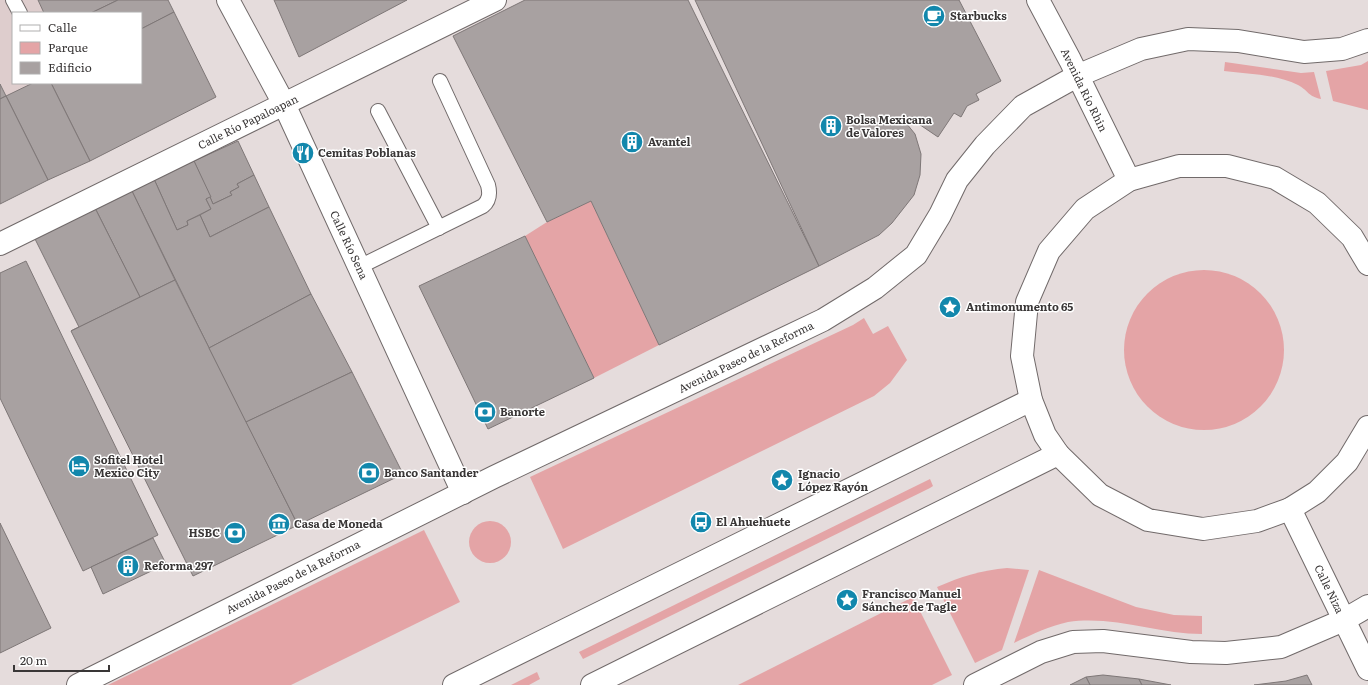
<svg xmlns="http://www.w3.org/2000/svg" width="1368" height="685" font-family="Literata,serif">
  <rect width="100%" height="100%" fill="#e5dcdc"/>
  <path fill="#decdcd" d="M0,0H38L44,13H13V83H33L6,96L0,84Z"/>
  <g fill="#e4a4a6">
    <path d="M1368,61V110L1333,101L1326,71L1361,65Z"/>
    <path d="M1225,62L1301,73L1314,72L1321,99C1307,96 1308,90 1298,85C1276,74 1248,74 1224,71Z"/>
    <path d="M591,201L659,345L594,378L525,236L547,222Z"/>
    <circle cx="1204" cy="350" r="80"/>
    <path d="M864,318L873,334L888,326L907,360L890,383L874,396L563,549L530,477L853,325Z"/>
    <path d="M930,479L933,486L930,488L583,659L579,652Z"/>
    <circle cx="490" cy="542" r="21"/>
    <path d="M424,530L460,602L291,685H108Z"/>
    <path d="M1007,568L1029,570L1002,650L975,663L937,587C960,577 982,570 1007,568Z"/>
    <path d="M1039,570L1136,607L1174,615L1202,616V634C1158,634 1113,615 1068,622C1049,626 1031,635 1014,643Z"/>
    <path d="M913,597L952,675L932,685H738Z"/>
    <path d="M537,672L540,679L529,685H511Z"/>
  </g>
  <g fill="#a8a1a1" stroke="#7e7777">
    <path d="M38,0H118L91,13H44Z"/>
    <path d="M118,0H168L174,12L141,29V13H91Z"/>
    <path d="M274,0H407L299,57Z"/>
    <path d="M525,0H688L819,266L659,345L591,201L547,222L453,36Z"/>
    <path d="M695,0H959L1001,81L976,94L979,100L967,106L961,117L954,113L938,137L904,114L902,118L915,134L921,154L920,175L914,195L892,223L879,235L819,266Z"/>
    <path d="M174,12L216,97L90,161L51,83H141V29Z"/>
    <path d="M33,83H51L90,161L48,180L6,96Z"/>
    <path d="M0,84L6,96L0,99Z"/>
    <path d="M6,96L48,180L0,204V99Z"/>
    <path d="M238,141L254,175L237,184L239,187L230,192L232,195L213,204L194,161Z"/>
    <path d="M194,161L211,197L206,199L211,209L187,221L188,225L177,230L154,179Z"/>
    <path d="M254,175L269,207L210,237L200,215L211,209L206,199L210,197L213,204L232,195L230,192L239,187L237,184Z"/>
    <path d="M154,179L177,230L188,225L187,221L200,215L210,237L269,207L311,294L209,348L131,189Z"/>
    <path d="M131,189L175,280L140,297L94,206Z"/>
    <path d="M94,206L140,297L71,331L79,327L34,237Z"/>
    <path d="M525,236L594,378L488,429L419,286Z"/>
    <path d="M26,261L158,535L83,571L0,398V273Z"/>
    <path d="M175,280L298,525L193,576L71,331Z"/>
    <path d="M311,294L352,372L246,422L209,348Z"/>
    <path d="M352,372L403,474L298,525L246,422Z"/>
    <path d="M0,523L51,628L0,653Z"/>
    <path d="M153,538L166,564L103,594L91,567Z"/>
    <path d="M1103,675L1139,679L1142,685H1090L1086,677Z"/>
    <path d="M1307,675L1312,685H1254L1286,681Z"/>
    <path d="M1086,677L1090,685H1070Z"/>
    <path d="M1139,679L1171,685H1142Z"/>
  </g>
  <g fill="none" stroke-linecap="round" stroke-linejoin="round">
    <g stroke="#716a6a" stroke-width="16">
      <g id="lane">
        <path d="M13,0L20,13"/>
        <path d="M378,111L439,228"/>
        <path d="M359,267L483,206C490,200 490,193 488,185L440,81"/>
      </g>
    </g>
    <g stroke="#716a6a" stroke-width="24">
      <g id="street">
        <path d="M228,0L284,104L463,493"/>
        <path d="M0,244L495,0"/>
      </g>
    </g>
    <g stroke="#716a6a" stroke-width="24">
      <g id="secondary">
        <path d="M1038,0L1070,60L1129,180"/>
        <path d="M1368,264L1352,237L1317,203L1275,178L1227,166H1179L1129,180L1085,209L1049,251L1027,302L1022,356L1031,400L1045,435L1058,454L1100,495L1148,520L1203,529L1257,521L1290,509L1317,492L1347,462L1368,427"/>
        <path d="M1290,509L1368,669"/>
        <path d="M78,685L494,477L823,320L875,288L916,255L940,215L957,180L985,145L1023,106L1077,76L1141,49L1188,39L1238,41L1304,52L1342,49L1368,40"/>
        <path d="M454,685L1031,400"/>
        <path d="M592,685L1058,454"/>
        <path d="M975,685L1041,652L1073,642L1103,641L1191,652L1226,653L1281,647L1344,620L1368,606"/>
      </g>
    </g>
    <use href="#lane" stroke="#fff" stroke-width="14"/>
    <use href="#street" stroke="#fff" stroke-width="22"/>
    <use href="#secondary" stroke="#fff" stroke-width="22"/>
  </g>
  <defs>
    <g id="cafe-disc" transform="scale(1.15)"><circle r="9.5" fill="#1287ac" stroke="#fff"/><path d="M-5.5-4.5H6V0H3Q3 3.5 0 3.5H-2.5Q-5.5 3.5-5.5 0ZM3-3.2v2h1.7v-2ZM-6 4.5H4V6H-6Z" fill="#fff"/></g>
    <g id="building-disc" transform="scale(1.15)"><circle r="9.5" fill="#1287ac" stroke="#fff"/><path d="M-4-6H4V6H1V3H-1V6H-4ZM-2.5-4.3h1.7v1.8h-1.7ZM.8-4.3h1.7v1.8H.8ZM-2.5-1h1.7V.8h-1.7ZM.8-1h1.7V.8H.8Z" fill="#fff"/></g>
    <g id="restaurant-disc" transform="scale(1.15)"><circle r="9.5" fill="#1287ac" stroke="#fff"/><path d="M-5-6h1v4h1v-4h1v4h1v-4h1v5L-1.5 .5V6h-2V.5L-5-1ZM5-6V6H3V1.5H1.5Q1.5-4 5-6Z" fill="#fff"/></g>
    <g id="sight-disc" transform="scale(1.15)"><circle r="9.5" fill="#1287ac" stroke="#fff"/><path d="M0-6L1.8-2.2L6-1.7L2.9 1.2L3.7 5.4L0 3.3L-3.7 5.4L-2.9 1.2L-6-1.7L-1.8-2.2Z" fill="#fff"/></g>
    <g id="bank-disc" transform="scale(1.15)"><circle r="9.5" fill="#1287ac" stroke="#fff"/><path d="M-6-4H6V4H-6ZM0-2.3a2.3 2.3 0 1 0 0 4.6a2.3 2.3 0 1 0 0-4.6Z" fill="#fff"/></g>
    <g id="hotel-disc" transform="scale(1.15)"><circle r="9.5" fill="#1287ac" stroke="#fff"/><path d="M-6-4.5h1.5V1H6V5H4.5V3h-9V5H-6ZM-4 0a1.8 1.8 0 1 1 3.6 0ZM.5 0V-2.5h3Q6-2.5 6 0Z" fill="#fff"/></g>
    <g id="bus-disc" transform="scale(1.15)"><circle r="9.5" fill="#1287ac" stroke="#fff"/><path d="M-5-6H5V4H4V6H2V4H-2V6H-4V4H-5ZM-3.5-4V0h7V-4ZM-3.5 1.2v1.5H-2V1.2ZM2 1.2v1.5H3.5V1.2Z" fill="#fff"/></g>
    <g id="museum-disc" transform="scale(1.15)"><circle r="9.5" fill="#1287ac" stroke="#fff"/><path d="M0-6L6-3V-2H-6V-3ZM-5-1h2V3h-2ZM-1-1h2V3h-2ZM3-1h2V3H3ZM-6 4H6V6H-6Z" fill="#fff"/></g>
  </defs>
  <g fill-rule="evenodd">
    <use href="#cafe-disc" x="934" y="16"/>
    <use href="#building-disc" x="831" y="126"/>
    <use href="#building-disc" x="632" y="142"/>
    <use href="#restaurant-disc" x="303" y="153"/>
    <use href="#sight-disc" x="950" y="307"/>
    <use href="#bank-disc" x="485" y="412"/>
    <use href="#hotel-disc" x="79" y="466"/>
    <use href="#bank-disc" x="369" y="473"/>
    <use href="#sight-disc" x="782" y="480"/>
    <use href="#bus-disc" x="701" y="522"/>
    <use href="#museum-disc" x="279" y="524"/>
    <use href="#bank-disc" x="235" y="533"/>
    <use href="#building-disc" x="128" y="566"/>
    <use href="#sight-disc" x="847" y="600"/>
  </g>
  <g text-anchor="middle" stroke-width="3" stroke-linejoin="round" paint-order="stroke">
    <g font-size="11" font-weight="bold" fill="#393636" stroke="#fff" text-anchor="start">
      <text x="950" y="20">Starbucks</text>
      <text x="846" y="124">Bolsa Mexicana<tspan x="846" dy="13">de Valores</tspan></text>
      <text x="648" y="146">Avantel</text>
      <text x="318" y="157">Cemitas Poblanas</text>
      <text x="966" y="311">Antimonumento 65</text>
      <text x="500" y="416">Banorte</text>
      <text x="94" y="464">Sofitel Hotel<tspan x="94" dy="13">Mexico City</tspan></text>
      <text x="384" y="477">Banco Santander</text>
      <text x="798" y="478">Ignacio<tspan x="798" dy="13">López Rayón</tspan></text>
      <text x="716" y="526">El Ahuehuete</text>
      <text x="294" y="528">Casa de Moneda</text>
      <text x="220" y="537" text-anchor="end">HSBC</text>
      <text x="144" y="570">Reforma 297</text>
      <text x="862" y="598">Francisco Manuel<tspan x="862" dy="13">Sánchez de Tagle</tspan></text>
    </g>
    <g font-size="11" fill="#393636" stroke="#fff">
      <text transform="translate(1084 90) rotate(64)" y="4">Avenida Río Rhin</text>
      <text transform="translate(248 122) rotate(-26)" y="4">Calle Río Papaloapan</text>
      <text transform="translate(349 245) rotate(65)" y="4">Calle Río Sena</text>
      <text transform="translate(746 357) rotate(-26)" y="4">Avenida Paseo de la Reforma</text>
      <text transform="translate(293 577) rotate(-27)" y="4">Avenida Paseo de la Reforma</text>
      <text transform="translate(1329 589) rotate(64)" y="4">Calle Niza</text>
    </g>
  </g>
  <rect x="12" y="12" width="130" height="72" fill="#ffffff" stroke="#b0afaf"/>
  <rect x="20" y="25" width="20" height="6" fill="#ffffff" stroke="#b0afaf"/>
  <text x="48" y="32" font-size="12" fill="#393636">Calle</text>
  <rect x="20" y="42" width="20" height="12" fill="#e4a4a6" stroke="#b0afaf"/>
  <text x="48" y="52" font-size="12" fill="#393636">Parque</text>
  <rect x="20" y="62" width="20" height="12" fill="#a8a1a1" stroke="#b0afaf"/>
  <text x="48" y="72" font-size="12" fill="#393636">Edificio</text>
  <path d="M14 665v6h95v-6" fill="none" stroke="#393636" stroke-width="2"/>
  <text x="20" y="665" font-size="12" fill="#393636" stroke="#ffffff" stroke-width="3" paint-order="stroke">20 m</text>
</svg>
